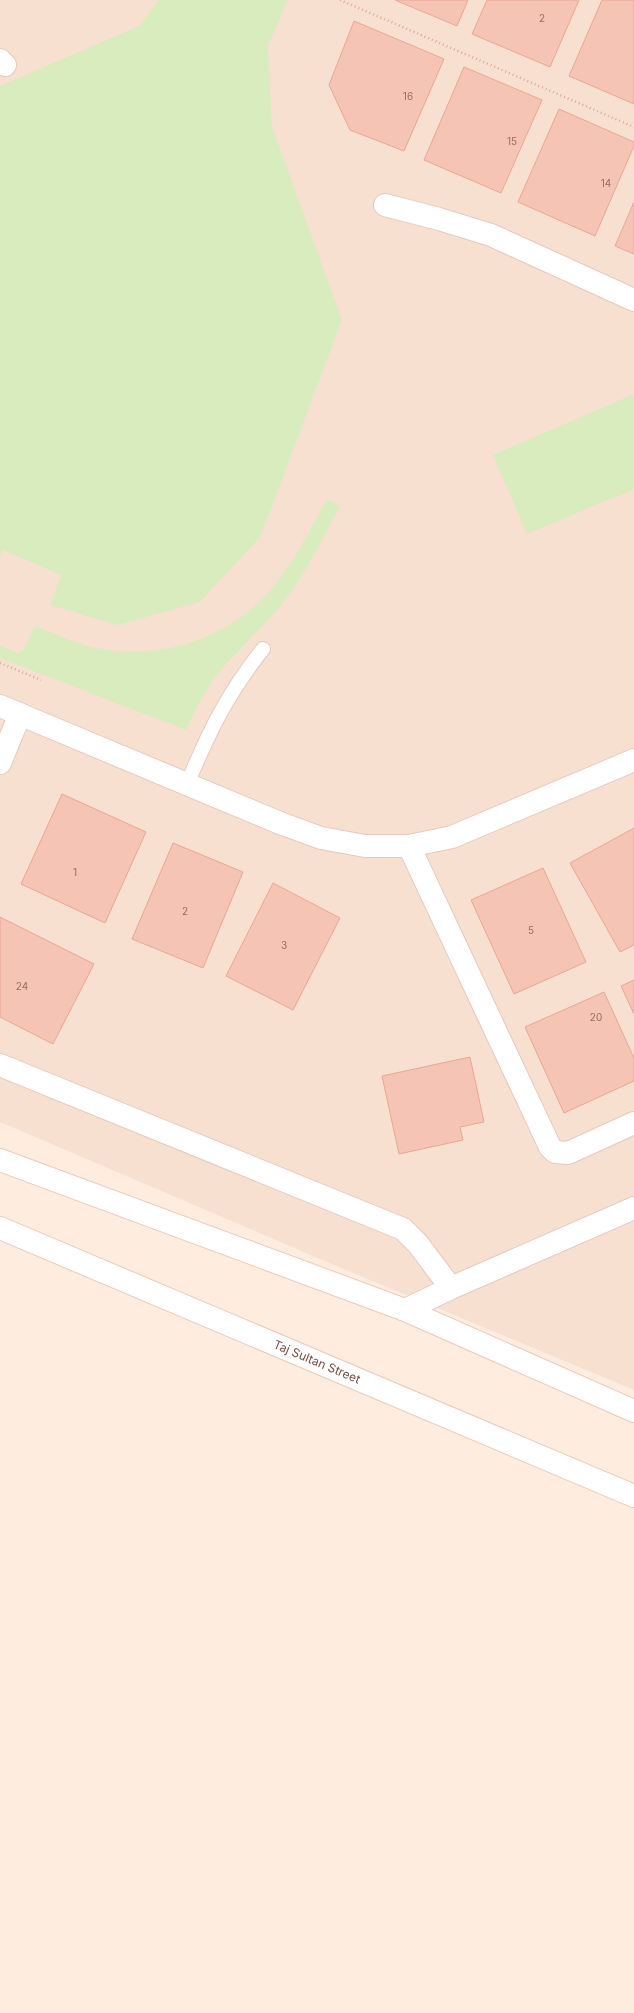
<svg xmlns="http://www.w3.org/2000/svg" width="634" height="2013" font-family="Inter,sans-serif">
  <rect width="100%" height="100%" fill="#feeddf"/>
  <path fill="#f8e0d0" d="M0,0H634V1390L341,1268L0,1122Z"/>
  <g fill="#d8ecbd">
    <path d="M159,0H288L268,46L272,126L342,320L261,536L200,602L117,625L50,605L61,575L3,550L0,556V86L139,26Z"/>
    <path d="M634,394V489L527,534L493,455Z"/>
    <path d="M327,499L340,506C324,536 309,567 289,595C269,623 243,644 221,670C206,687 196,709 186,730L0,658V646L18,653L24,650L35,626C53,633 73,642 92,647C153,661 222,642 265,596C291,569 308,532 327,499Z"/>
  </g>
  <g fill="#f5c4b5" stroke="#e9a694">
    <path d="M395,0H468L457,26Z"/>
    <path d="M487,0H579L550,67L472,34Z"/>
    <path d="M602,0H634V104L569,76Z"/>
    <path d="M354,21L444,59L404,151L350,130L329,85Z"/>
    <path d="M464,67L542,100L501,193L424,160Z"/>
    <path d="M559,109L634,142V146L595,236L518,202Z"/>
    <path d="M634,202V254L615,246Z"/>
    <path d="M62,794L146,832L105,923L21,884Z"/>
    <path d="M634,828V945L620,952L570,863Z"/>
    <path d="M173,843L243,872L203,968L132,939Z"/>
    <path d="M543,868L586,962L514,994L471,900Z"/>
    <path d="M273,883L340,918L293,1010L226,976Z"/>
    <path d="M0,917L94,964L53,1044L0,1017Z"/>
    <path d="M634,980V1014L621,986Z"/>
    <path d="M604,992L634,1058V1081L564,1113L525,1027Z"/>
    <path d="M470,1057L484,1122L460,1127L463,1140L399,1154L382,1076Z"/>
  </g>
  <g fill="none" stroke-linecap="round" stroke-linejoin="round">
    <g stroke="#e4c9be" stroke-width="16">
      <path id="service" d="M187,784C209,732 227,694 263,649"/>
    </g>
    <g stroke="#e4c9be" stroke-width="24">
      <g id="minor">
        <path d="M0,60L5,65"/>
        <path d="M385,205L439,219L491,235L634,300"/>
        <path d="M0,706L280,823L321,838L365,846H409L452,837L634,760"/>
        <path d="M0,763L20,714"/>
        <path d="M409,846L550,1147L555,1152L568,1153L634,1123"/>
        <path d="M0,1065L403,1229L418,1244L451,1288"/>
      </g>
    </g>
    <g stroke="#e4c9be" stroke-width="24">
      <path id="tertiary" d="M405,1310L451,1288L634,1208"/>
    </g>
    <g stroke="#eac9ba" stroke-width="24">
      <g id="secondary">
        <path d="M0,1160L405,1310L634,1411"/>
        <path id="s1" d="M0,1228L634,1496"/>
      </g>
    </g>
    <g stroke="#daa799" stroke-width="2.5" stroke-dasharray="1 3" stroke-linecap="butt">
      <path d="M340,0L634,127"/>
      <path d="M0,663L41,680"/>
    </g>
    <use href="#service" stroke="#fff" stroke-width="14"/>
    <use href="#minor" stroke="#fff" stroke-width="22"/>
    <use href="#tertiary" stroke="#fff" stroke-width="22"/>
    <use href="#secondary" stroke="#fff" stroke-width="22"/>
  </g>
  <g text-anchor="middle" stroke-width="3" stroke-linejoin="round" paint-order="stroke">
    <g font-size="10" fill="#966c61">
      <text x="542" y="22">2</text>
      <text x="408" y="100">16</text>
      <text x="512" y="145">15</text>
      <text x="606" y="187">14</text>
      <text x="75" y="876">1</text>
      <text x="185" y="915">2</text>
      <text x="531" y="934">5</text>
      <text x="284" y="949">3</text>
      <text x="22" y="990">24</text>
      <text x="596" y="1021">20</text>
    </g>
    <g font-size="12" fill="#764e45" stroke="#fff2e7">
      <text dy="4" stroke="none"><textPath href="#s1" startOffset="344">Taj Sultan Street</textPath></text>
    </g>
  </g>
</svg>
